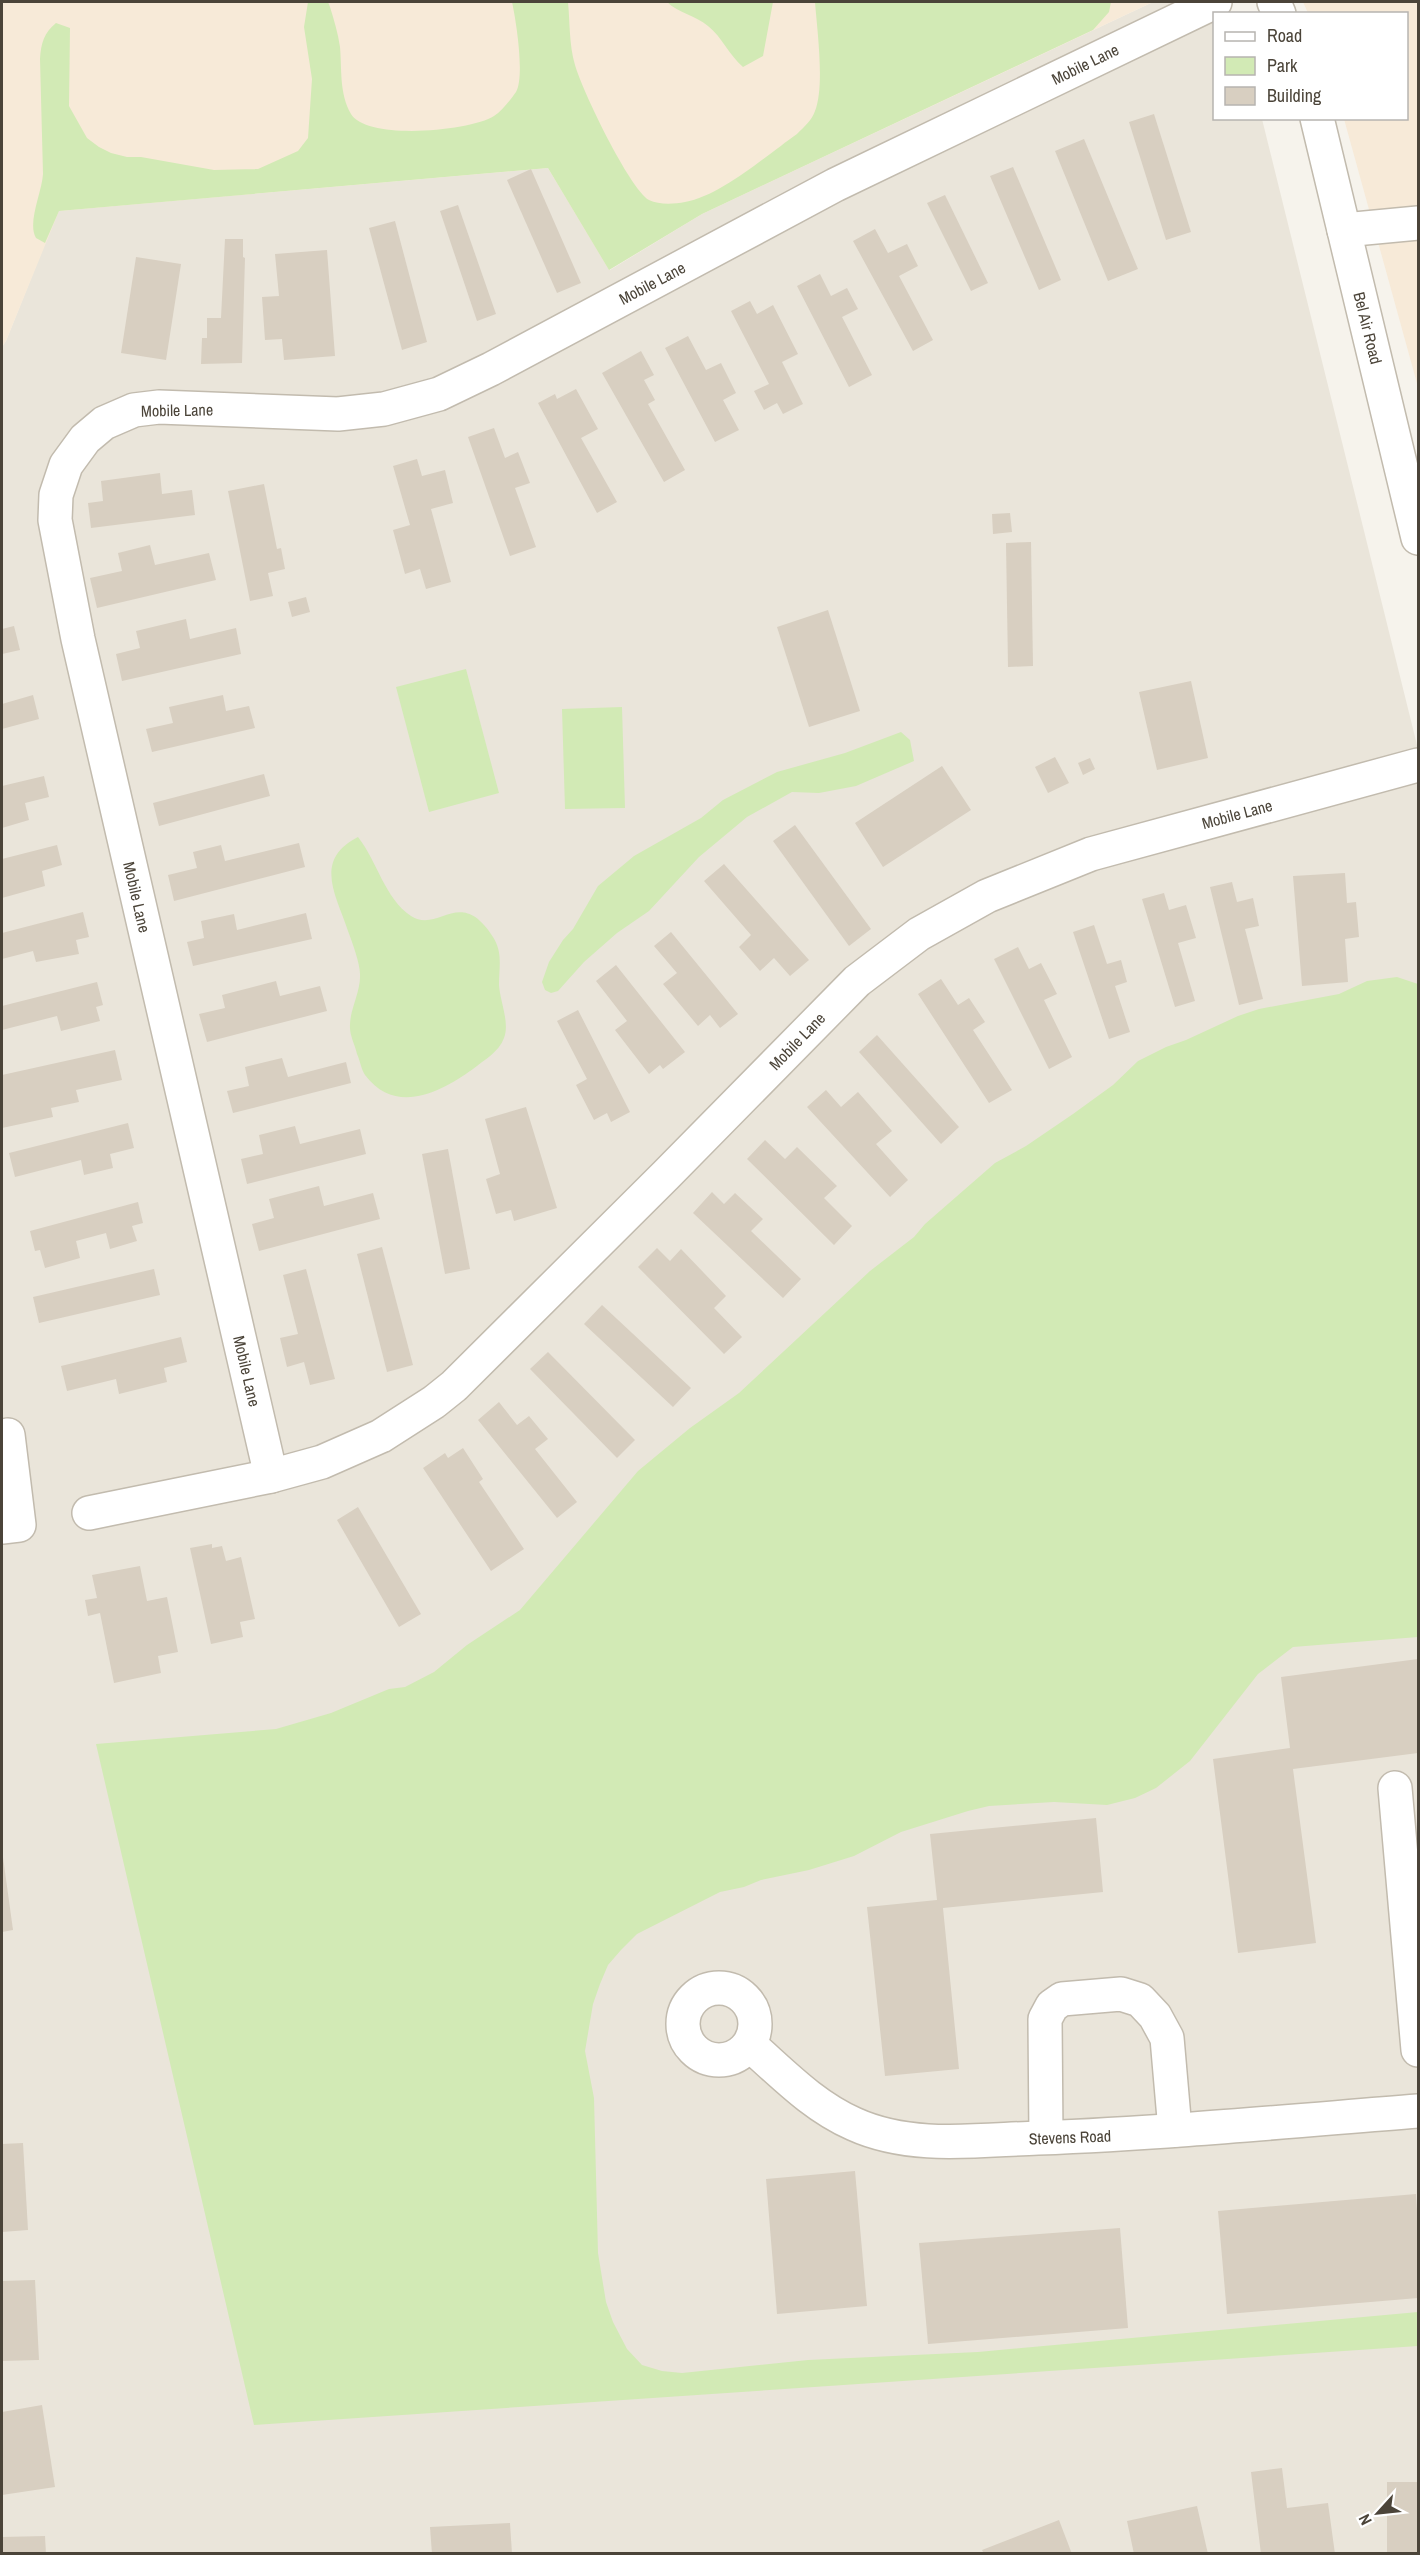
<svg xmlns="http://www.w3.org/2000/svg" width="1420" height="2555" font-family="'Archivo Narrow',sans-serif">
  <rect width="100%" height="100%" fill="#f6f3ec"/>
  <path fill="#eae5da" d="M1153,2H1219L1214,14V118L1262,119L1418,749V2553L2,2554V347L6,341L58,211L548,168L610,270L702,214Z"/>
  <g fill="#f7ead8">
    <path d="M2,2H1153L702,214L609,270L548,168L59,211L6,341L2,347Z"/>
    <path d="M1303,2H1418V387L1344,119L1406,118V14L1308,13Z"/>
  </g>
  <g fill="#d2eab5">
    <path d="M308,2H328L330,7C334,20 338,33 340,47C342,69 339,93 351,114C367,141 471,131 494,116C502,111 511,99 516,92C525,76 516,20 512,2H568C570,22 569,45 575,65C582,90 629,188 649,200C659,205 674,204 685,202C721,196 767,155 797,134C804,127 812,120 815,111C825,86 817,29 815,2H1111L1109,12L1093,30L702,214L609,270L548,168L59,211L45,243L36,238C27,223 42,192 43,174L40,59C41,43 44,33 56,23L70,28L69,106L87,138L99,147L111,153L127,157H141L214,170L258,169L298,151L308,138L312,79L304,27Z"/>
    <path d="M667,2H773L763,56L743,67C729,55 722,37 708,26C695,15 678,13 667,2Z"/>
    <path d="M466,669L499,793L429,812L396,687Z"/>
    <path d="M622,707L625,808L565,809L562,709Z"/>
    <path d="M901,732L910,740L914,761L856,786L819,793L792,792L747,817L699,857L649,911L617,933L584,962L558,991L551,993L545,990L542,982L549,962L563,940L573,929L598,886L634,856L701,818L723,800L777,772L845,753Z"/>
    <path d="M358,837C377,861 385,899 411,916C439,934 460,885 493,937C503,953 499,966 499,985C500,1001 510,1023 504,1038C499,1052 484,1060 473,1069C441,1092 396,1116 365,1075C361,1069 360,1060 357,1054C355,1045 350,1036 350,1028C349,1010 361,992 360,974C360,963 352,942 348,931C336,895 313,860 358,837Z"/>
    <path d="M1397,977L1418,984V1637L1293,1647L1258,1674L1190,1761L1156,1788L1135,1798L1107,1805L1054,1802L989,1806L968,1811L901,1832L854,1856L809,1870L761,1880L744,1887L720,1892L637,1934L621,1950L608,1965L600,1984L593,2004L585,2051L594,2098L598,2253L606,2302L613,2322L627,2349L642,2365L662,2371L682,2373L808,2360L978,2352L1418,2312V2346L254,2425L96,1744L276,1729L331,1713L389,1689L405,1687L434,1672L467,1645L520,1610L638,1471L690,1428L739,1393L870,1271L914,1237L925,1224L995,1163L1026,1146L1073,1114L1113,1085L1138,1061L1166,1047L1186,1040L1238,1016L1259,1009L1339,994L1367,981Z"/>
  </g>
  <g fill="#d8cfc1">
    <path d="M1154,114L1191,232L1166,240L1129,122Z"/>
    <path d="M1084,139L1138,269L1108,281L1055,151Z"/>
    <path d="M1013,167L1061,280L1039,290L990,176Z"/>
    <path d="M531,169L581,283L557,293L507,180Z"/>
    <path d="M945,195L988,283L971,291L927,203Z"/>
    <path d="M458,205L496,314L477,321L440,211Z"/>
    <path d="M395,221L427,342L402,350L369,228Z"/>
    <path d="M875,229L888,253L907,244L918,266L899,276L933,340L913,351L853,241Z"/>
    <path d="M225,239H243V257L245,258L242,363L201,364L202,338H207V318H221Z"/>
    <path d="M327,250L335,356L284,360L282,339L265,340L262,297L279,296L275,254Z"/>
    <path d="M136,257L181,264L166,360L121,353Z"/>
    <path d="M820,274L831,296L847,288L858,309L842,317L872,375L849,387L797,286Z"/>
    <path d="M750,301L757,314L773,305L798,354L782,362L803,404L783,414L777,403L764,410L754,391L769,384L731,311Z"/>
    <path d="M688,336L706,370L721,363L736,393L723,400L739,430L715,442L665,348Z"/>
    <path d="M641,351L654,375L644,380L655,400L648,404L685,470L664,482L602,373Z"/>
    <path d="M576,389L598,429L581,438L617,502L597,513L538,403L555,394L557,399Z"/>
    <path d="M494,428L505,458L518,452L530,483L515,488L536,547L510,556L468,437Z"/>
    <path d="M417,459L422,476L445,470L453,503L431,509L451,582L426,589L420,569L405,574L393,530L410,525L393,466Z"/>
    <path d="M160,473L162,494L192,490L195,515L91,528L88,503L103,501L101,481Z"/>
    <path d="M264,484L277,549L281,548L285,569L268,573L273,596L250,601L228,491Z"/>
    <path d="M1010,513L1012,532L993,534L992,514Z"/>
    <path d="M1031,542L1033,666L1008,667L1006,543Z"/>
    <path d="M150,545L155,565L209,553L216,580L97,608L90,578L122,571L118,553Z"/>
    <path d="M306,597L310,612L292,617L288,602Z"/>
    <path d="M828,610L860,711L809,727L777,627Z"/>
    <path d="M186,619L190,639L236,628L241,654L122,681L116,654L140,648L136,631Z"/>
    <path d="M14,626L20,650L2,654V629Z"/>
    <path d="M1191,681L1208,758L1157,770L1139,692Z"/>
    <path d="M33,695L39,719L2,729V704Z"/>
    <path d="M223,695L226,711L249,706L255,728L152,752L146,729L173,723L169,707Z"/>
    <path d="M1055,757L1069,783L1048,793L1035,767Z"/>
    <path d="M1090,758L1095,769L1083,775L1078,763Z"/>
    <path d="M942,766L971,810L883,867L855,823Z"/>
    <path d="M264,774L270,796L159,826L153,803Z"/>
    <path d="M44,776L49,797L25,803L29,820L2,828V786Z"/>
    <path d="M795,825L871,929L849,946L773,841Z"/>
    <path d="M299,843L305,867L174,901L168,875L197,868L193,852L221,845L225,861Z"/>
    <path d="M57,845L62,865L42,871L45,886L2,898V859Z"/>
    <path d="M724,864L809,960L790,976L774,958L760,971L739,947L751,935L704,881Z"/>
    <path d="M1345,873L1347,903L1356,902L1359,937L1345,939L1348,982L1302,986L1293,876Z"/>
    <path d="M1232,882L1237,902L1253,898L1259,926L1245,929L1263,999L1239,1005L1210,887Z"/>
    <path d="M1164,893L1169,910L1186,905L1196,938L1178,943L1195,1001L1175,1007L1142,899Z"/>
    <path d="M83,912L89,937L76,940L79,954L36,962L33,951L2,959V933Z"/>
    <path d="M306,913L312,939L193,966L187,942L204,938L201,921L234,914L237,930Z"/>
    <path d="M1094,925L1107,964L1121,960L1127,982L1115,986L1130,1032L1109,1039L1073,932Z"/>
    <path d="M671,932L738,1014L720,1028L710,1015L698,1026L663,984L677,973L654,946Z"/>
    <path d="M1018,947L1029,969L1041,963L1057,994L1044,1000L1072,1057L1049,1069L994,959Z"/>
    <path d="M616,965L685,1052L663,1069L660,1065L649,1074L615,1030L627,1021L596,981Z"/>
    <path d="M941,979L958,1005L969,998L985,1022L973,1030L1012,1090L989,1103L918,994Z"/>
    <path d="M276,981L280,996L320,986L327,1011L207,1042L199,1014L225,1008L222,995Z"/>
    <path d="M97,982L103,1005L96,1007L100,1021L61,1031L57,1016L2,1030V1006Z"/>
    <path d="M578,1010L630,1112L611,1122L607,1113L594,1120L576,1085L587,1079L557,1021Z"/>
    <path d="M877,1035L959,1127L941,1144L859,1052Z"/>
    <path d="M115,1050L122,1080L76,1090L79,1102L51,1108L53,1117L2,1128V1075Z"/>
    <path d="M282,1058L288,1077L346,1062L351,1083L233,1113L227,1091L249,1086L245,1067Z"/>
    <path d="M826,1090L841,1107L858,1092L892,1131L876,1144L908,1180L890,1197L807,1107Z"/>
    <path d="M526,1107L557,1208L514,1221L511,1210L496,1214L486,1179L500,1174L485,1119Z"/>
    <path d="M128,1123L134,1148L110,1154L113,1168L84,1175L81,1160L15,1177L9,1153Z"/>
    <path d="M295,1126L300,1144L360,1129L366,1154L247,1184L241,1159L263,1154L259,1135Z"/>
    <path d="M765,1140L785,1159L797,1147L837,1186L824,1198L852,1226L834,1245L747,1159Z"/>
    <path d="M448,1149L470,1269L445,1274L422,1154Z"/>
    <path d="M319,1186L324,1206L373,1193L380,1219L259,1251L252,1224L274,1218L269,1199Z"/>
    <path d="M712,1192L724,1204L735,1193L763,1219L751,1231L801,1279L783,1298L693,1213Z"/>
    <path d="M138,1202L143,1223L132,1226L137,1241L110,1249L106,1233L76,1241L80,1258L45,1268L40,1250L35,1251L30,1231Z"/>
    <path d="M382,1247L413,1365L387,1372L357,1254Z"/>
    <path d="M657,1248L670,1261L681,1249L726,1296L714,1308L742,1337L724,1354L638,1267Z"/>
    <path d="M154,1269L160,1295L39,1323L33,1297Z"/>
    <path d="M306,1269L335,1379L310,1385L304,1362L287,1367L280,1338L298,1334L283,1275Z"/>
    <path d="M602,1305L691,1388L673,1407L584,1324Z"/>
    <path d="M181,1337L187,1362L164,1368L167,1382L119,1394L116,1379L67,1391L61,1366Z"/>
    <path d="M548,1352L635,1440L617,1458L530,1369Z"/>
    <path d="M499,1402L517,1425L529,1416L548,1439L535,1449L577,1502L557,1518L478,1420Z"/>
    <path d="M463,1448L483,1479L479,1482L524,1549L491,1571L423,1468L445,1453L448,1458Z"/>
    <path d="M358,1507L421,1614L399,1627L337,1520Z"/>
    <path d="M212,1544V1548L222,1546L226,1561L241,1557L255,1619L240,1622L243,1637L211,1644L190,1548Z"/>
    <path d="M140,1566L147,1601L167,1597L178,1652L158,1656L161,1673L114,1683L100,1613L88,1616L85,1600L97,1598L92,1575Z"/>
    <path d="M1418,1659V1753L1293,1769L1316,1943L1238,1953L1213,1759L1290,1748L1281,1677Z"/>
    <path d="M1096,1818L1103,1892L943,1908L959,2069L885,2076L867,1907L937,1900L930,1834Z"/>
    <path d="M2,1850L13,1930L2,1932Z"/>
    <path d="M23,2143L28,2230L2,2232V2144Z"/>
    <path d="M855,2171L867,2306L777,2314L766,2179Z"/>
    <path d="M1416,2194L1418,2227V2298L1227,2314L1218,2211Z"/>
    <path d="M1120,2228L1128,2328L928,2344L919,2243Z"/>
    <path d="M35,2280L39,2360L2,2361V2281Z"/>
    <path d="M42,2405L55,2487L2,2495V2412Z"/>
    <path d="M1282,2468L1287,2508L1328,2503L1335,2554H1261L1251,2472Z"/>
    <rect x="1387" y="2482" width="31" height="72"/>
    <path d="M1197,2506L1208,2554H1134L1127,2521Z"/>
    <path d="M1059,2520L1072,2554H984L982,2550Z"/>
    <path d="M510,2523L512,2554H432L430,2527Z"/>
    <path d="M45,2536L46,2554H2V2537Z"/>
  </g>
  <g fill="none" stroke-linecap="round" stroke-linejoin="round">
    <g stroke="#c2bbae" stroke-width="36">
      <g id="minor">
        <path d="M1274,2L1279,14"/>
        <path d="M1317,118L1418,538"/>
        <path d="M1344,230L1418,223"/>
        <path d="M271,1476L78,639L55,520L56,495L66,465L85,439L104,423L134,410L159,407L338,414L384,409L439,394L491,369L835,185L1215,2"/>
        <path d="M89,1513L271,1476L322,1462L381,1436L434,1402L454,1386L666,1175L857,981L919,934L987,896L1091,854L1418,765"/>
        <path d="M2,1527L19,1525L8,1435"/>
        <path d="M1395,1788L1418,2050"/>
        <circle cx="719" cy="2024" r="36"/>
        <path d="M750,2045C783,2074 813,2106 854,2124C911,2150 977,2140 1038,2138C1165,2133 1292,2121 1418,2111"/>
        <path d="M1046,2137L1045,2019L1052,2006L1062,1999L1121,1994L1140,2000L1155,2016L1167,2038L1175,2130"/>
      </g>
    </g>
    <use href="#minor" stroke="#fff" stroke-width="33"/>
  </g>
  <g text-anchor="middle" stroke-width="5" stroke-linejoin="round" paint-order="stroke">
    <g font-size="16" fill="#4b4439" stroke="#fff">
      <text transform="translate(1085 64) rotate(-26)" y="6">Mobile Lane</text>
      <text transform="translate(652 283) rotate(-28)" y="6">Mobile Lane</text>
      <text transform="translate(1368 328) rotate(76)" y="6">Bel Air Road</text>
      <text transform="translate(177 410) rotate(-1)" y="6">Mobile Lane</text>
      <text transform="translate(1237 814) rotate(-15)" y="6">Mobile Lane</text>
      <text transform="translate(137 897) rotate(77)" y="6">Mobile Lane</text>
      <text transform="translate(797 1041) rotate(-46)" y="6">Mobile Lane</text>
      <text transform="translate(247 1371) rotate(77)" y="6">Mobile Lane</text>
      <text transform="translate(1070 2137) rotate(-2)" y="6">Stevens Road</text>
    </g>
  </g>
  <rect width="1420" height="2555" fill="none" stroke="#4b4439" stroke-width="6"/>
  <rect x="1213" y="12" width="195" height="108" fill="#ffffff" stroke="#b7b4b0" stroke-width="1.5"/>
  <rect x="1225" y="32" width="30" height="9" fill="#ffffff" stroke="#b7b4b0" stroke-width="1.5"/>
  <text x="1267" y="42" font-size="18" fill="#4b4439">Road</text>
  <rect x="1225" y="57" width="30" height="18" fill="#d2eab5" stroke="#b7b4b0" stroke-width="1.5"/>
  <text x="1267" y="72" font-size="18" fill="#4b4439">Park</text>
  <rect x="1225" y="87" width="30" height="18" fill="#d8cfc1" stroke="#b7b4b0" stroke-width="1.5"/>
  <text x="1267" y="102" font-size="18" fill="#4b4439">Building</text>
  <g transform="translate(1378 2513) rotate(243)" stroke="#ffffff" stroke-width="4.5" paint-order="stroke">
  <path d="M0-4.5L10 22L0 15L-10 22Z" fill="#4b4439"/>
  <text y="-9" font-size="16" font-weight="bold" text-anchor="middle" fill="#4b4439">N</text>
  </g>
</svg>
